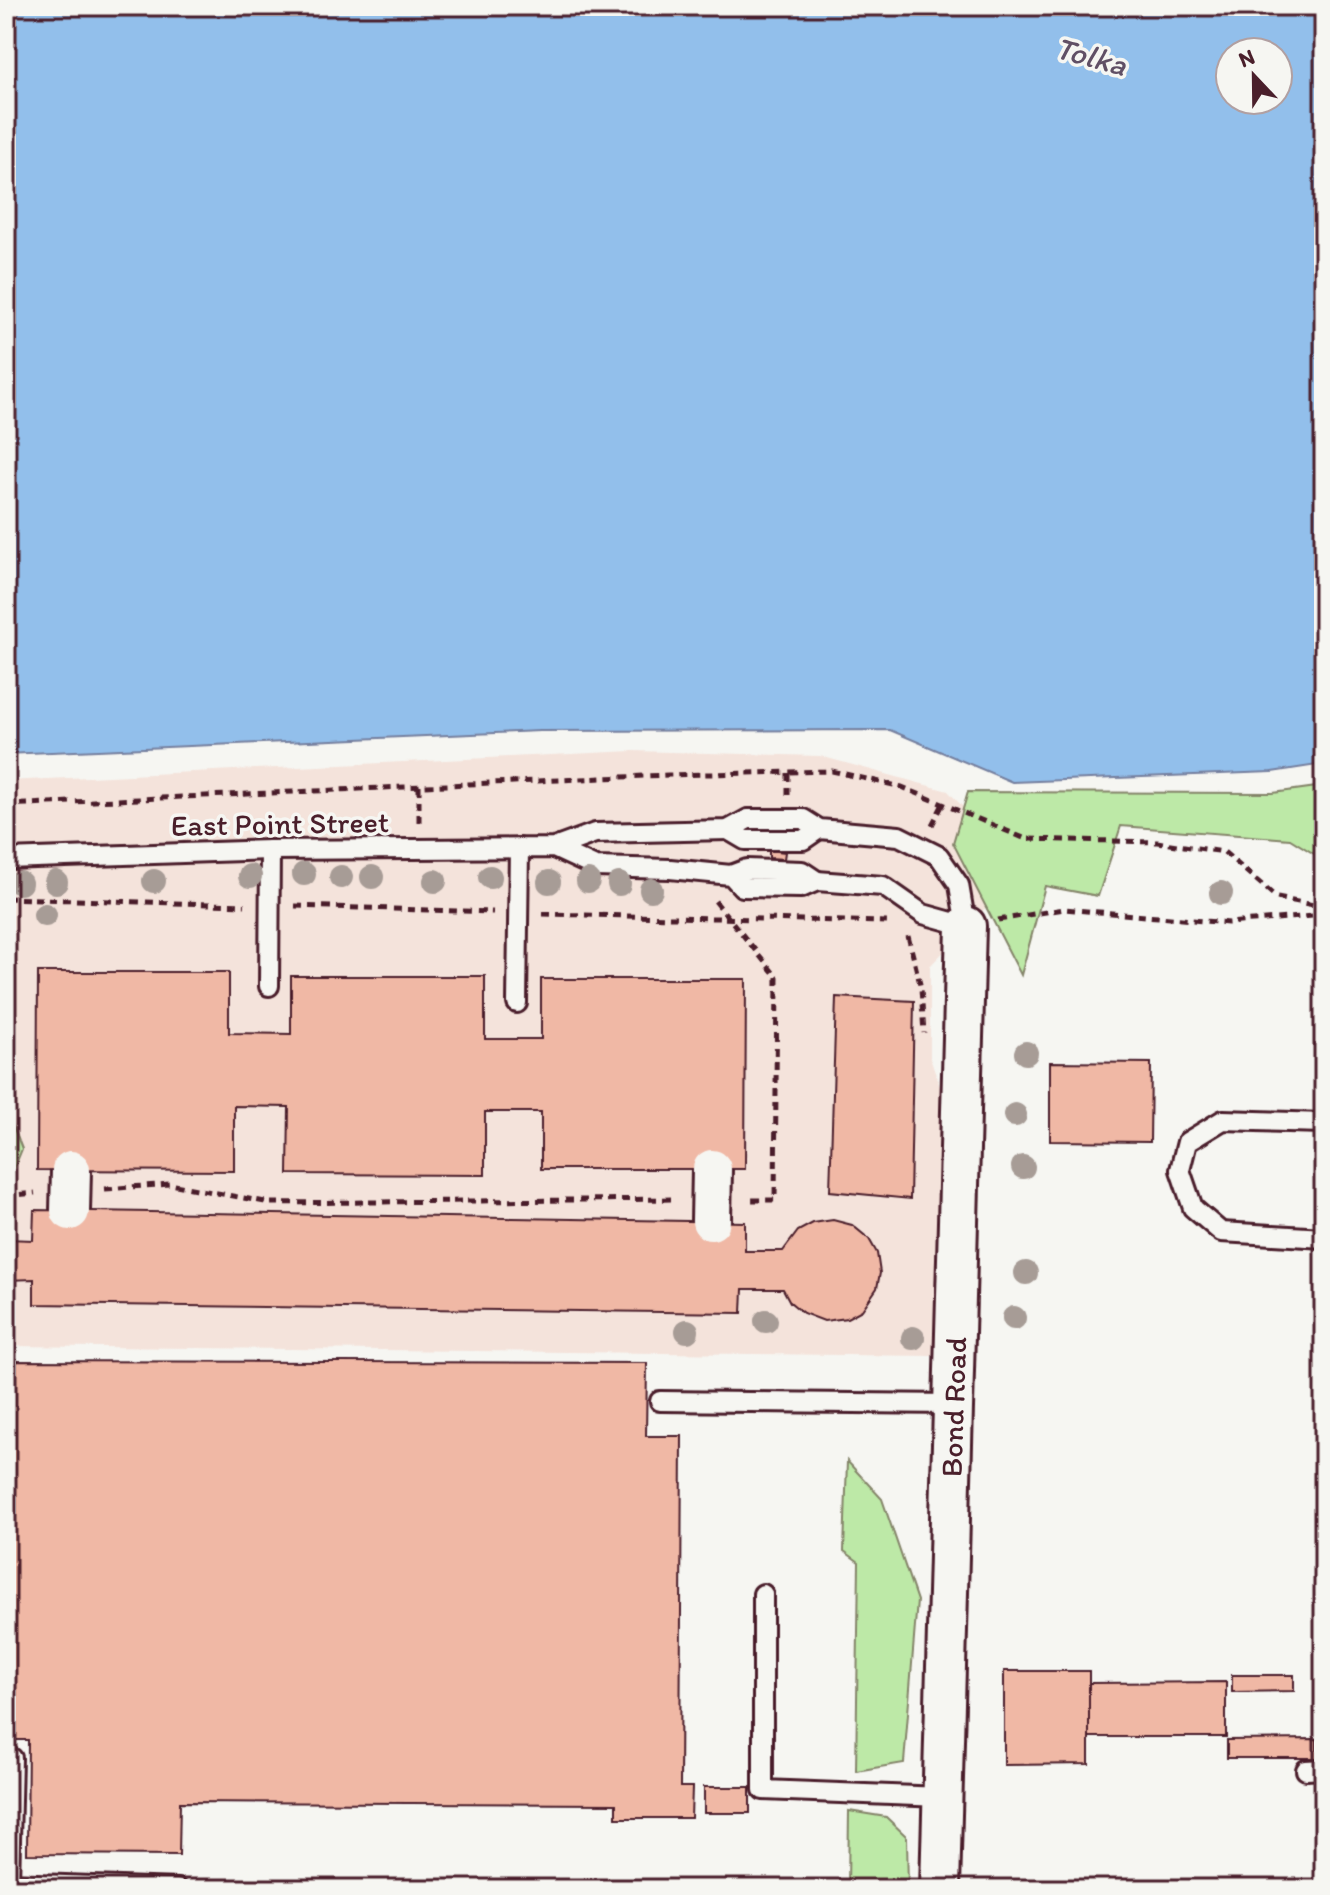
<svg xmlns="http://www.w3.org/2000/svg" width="1330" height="1895" font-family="Itim,sans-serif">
  <rect width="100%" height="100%" fill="#f6f6f2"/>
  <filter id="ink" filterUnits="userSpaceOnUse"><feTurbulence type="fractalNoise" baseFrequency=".0125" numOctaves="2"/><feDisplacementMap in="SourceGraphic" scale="16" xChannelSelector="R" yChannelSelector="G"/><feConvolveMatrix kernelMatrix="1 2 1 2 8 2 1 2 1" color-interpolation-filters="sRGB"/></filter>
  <g filter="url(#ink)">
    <path fill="#f4e3db" d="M633,751L820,756L948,791L992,838L995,898L930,966V1058L947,1107L934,1356L6,1346V781Z"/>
    <g fill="#bde9a7" stroke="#848469" stroke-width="2">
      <path d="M1324,786V860L1290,839L1121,826L1098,896L1045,886L1021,975L953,843L968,792L1273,793Z"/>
      <path d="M6,1108L22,1149L9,1181H6Z"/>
      <path d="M847,1461L882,1499L917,1601L904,1763L856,1771L859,1562L844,1551Z"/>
      <path d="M849,1811L886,1817L907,1837L908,1889H848Z"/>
    </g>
    <path fill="#92bfeb" stroke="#757f9e" stroke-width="2" fill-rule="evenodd" d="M6,6H1324V764L1272,772L1012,782L890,730L540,731L6,754ZM1230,52H1278V100H1230Z"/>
    <g fill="#f0b8a5" stroke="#4a1f2b" stroke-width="2">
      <path d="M769,850L785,852L784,859L769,858Z"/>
      <path d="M38,972H229V1033L291,1034V976H485V1039H541V979H746L745,1169H541V1112H485V1175L288,1174L289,1107L234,1106V1171L37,1170Z"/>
      <path d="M836,997L914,1001L910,1199L830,1191Z"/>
      <path d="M1050,1062L1151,1063L1150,1142L1050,1141Z"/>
      <path d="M34,1210L745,1222V1251H783L798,1231L813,1223L833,1220L852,1225L869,1239L877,1253L880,1273L877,1288L862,1310L847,1318L824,1321L803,1313L790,1302L783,1289H743L742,1313L34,1304V1279L6,1280V1239L33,1240Z"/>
      <path d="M6,1361L647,1363L646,1436H682L680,1787H692L691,1818H616V1804L180,1802L179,1855L27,1854L28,1740H6Z"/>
      <path d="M1004,1671H1089V1764L1004,1765Z"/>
      <path d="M1232,1675H1294V1691L1232,1692Z"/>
      <path d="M1226,1682V1737H1089V1683Z"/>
      <path d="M1317,1739V1758H1227V1740Z"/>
      <rect x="704" y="1787" width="46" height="26"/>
    </g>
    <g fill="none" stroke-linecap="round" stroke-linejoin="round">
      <g stroke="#4a1f2b" stroke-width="24">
        <g id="lane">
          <path d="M728,830L745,840H803L819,829"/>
          <path d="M6,859L270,850L554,848L595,833L728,830L748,819H803L819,829L899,836L939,856L959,885L966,926L923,914L883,886L817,881L801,888L742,887L731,875L670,869L595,867L554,848"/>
          <path d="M731,875L747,869L802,871L817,881"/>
          <path d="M269,986L270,850"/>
          <path d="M517,1003L519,848"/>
          <path d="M1324,1123L1223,1120L1187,1142L1180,1170L1193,1208L1221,1232L1324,1238"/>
          <path d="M660,1401L954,1404"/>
          <path d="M763,1594V1790L942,1797"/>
          <path d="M1306,1770L1324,1769"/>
          <path d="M9,1883L12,1758"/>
          <path d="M6,1889L9,1883L177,1889"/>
        </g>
      </g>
      <g stroke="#4a1f2b" stroke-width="44">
        <path id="street" d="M940,1889L966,926"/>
      </g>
      <g stroke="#4a1f2b" stroke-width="5" stroke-dasharray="8 6" stroke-linecap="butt">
        <path d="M419,786V825"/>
        <path d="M788,795V772"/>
        <path d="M6,805L668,775L832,771L902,787L1026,839L1157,842L1224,852L1277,898L1324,907"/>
        <path d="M932,825L943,804"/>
        <path d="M6,898L245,905"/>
        <path d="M715,901L777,977L775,1200H747"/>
        <path d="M295,906L493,912"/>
        <path d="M543,914L889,922"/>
        <path d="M998,920L1064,909L1228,923L1324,915"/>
        <path d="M908,936L921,988L924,1033"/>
        <path d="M105,1189L170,1184L270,1203L677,1199"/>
        <path d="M6,1196L35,1193"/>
      </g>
      <use href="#lane" stroke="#f6f6f2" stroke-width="18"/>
      <use href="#street" stroke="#f6f6f2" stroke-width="38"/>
      <g stroke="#4a1f2b" stroke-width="44" stroke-linecap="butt">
        <g id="street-bridge">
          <path d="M70,1211L71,1170"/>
          <path d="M711,1221L712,1169"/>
        </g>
      </g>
      <use href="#street-bridge" stroke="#f6f6f2" stroke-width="38"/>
    </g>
    <g fill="#a79c96">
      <circle cx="304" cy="874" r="12"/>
      <circle cx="250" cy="876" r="12"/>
      <circle cx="341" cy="877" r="12"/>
      <circle cx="372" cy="877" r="12"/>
      <circle cx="490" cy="877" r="12"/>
      <circle cx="154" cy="881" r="12"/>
      <circle cx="435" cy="881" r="12"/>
      <circle cx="588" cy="881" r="12"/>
      <circle cx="56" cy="882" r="12"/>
      <circle cx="549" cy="882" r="12"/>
      <circle cx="20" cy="883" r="12"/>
      <circle cx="619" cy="884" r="12"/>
      <circle cx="651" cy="890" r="12"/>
      <circle cx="1221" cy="893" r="12"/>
      <circle cx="45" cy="915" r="12"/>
      <circle cx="1026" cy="1053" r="12"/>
      <circle cx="1015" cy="1115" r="12"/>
      <circle cx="1023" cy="1167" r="12"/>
      <circle cx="1026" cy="1273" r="12"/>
      <circle cx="1014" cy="1318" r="12"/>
      <circle cx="766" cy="1321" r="12"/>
      <circle cx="687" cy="1331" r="12"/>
      <circle cx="913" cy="1338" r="12"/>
    </g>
  </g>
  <g text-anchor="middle" stroke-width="7" stroke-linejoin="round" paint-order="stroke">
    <g font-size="30" fill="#4a1f2b" stroke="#f6f6f2">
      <text transform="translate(280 824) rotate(-1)" y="10">East Point Street</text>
      <text transform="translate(954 1407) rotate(-88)" y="10">Bond Road</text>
    </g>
    <g font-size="32" font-style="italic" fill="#604f65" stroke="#f6f6f2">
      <text transform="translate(1091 56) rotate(15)" y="11">Tolka</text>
    </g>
  </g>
  <rect width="1330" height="1895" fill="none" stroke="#f6f6f2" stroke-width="32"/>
  <rect x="16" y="16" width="1298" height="1863" fill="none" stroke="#4a1f2b" stroke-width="3" filter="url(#ink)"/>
  <g transform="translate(1254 76) rotate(338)"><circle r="38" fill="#f6f6f2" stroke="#b1a0a2" stroke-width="2"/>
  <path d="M0-6L14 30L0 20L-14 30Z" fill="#4a1f2b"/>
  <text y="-12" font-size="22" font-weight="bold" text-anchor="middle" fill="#4a1f2b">N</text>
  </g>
</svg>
